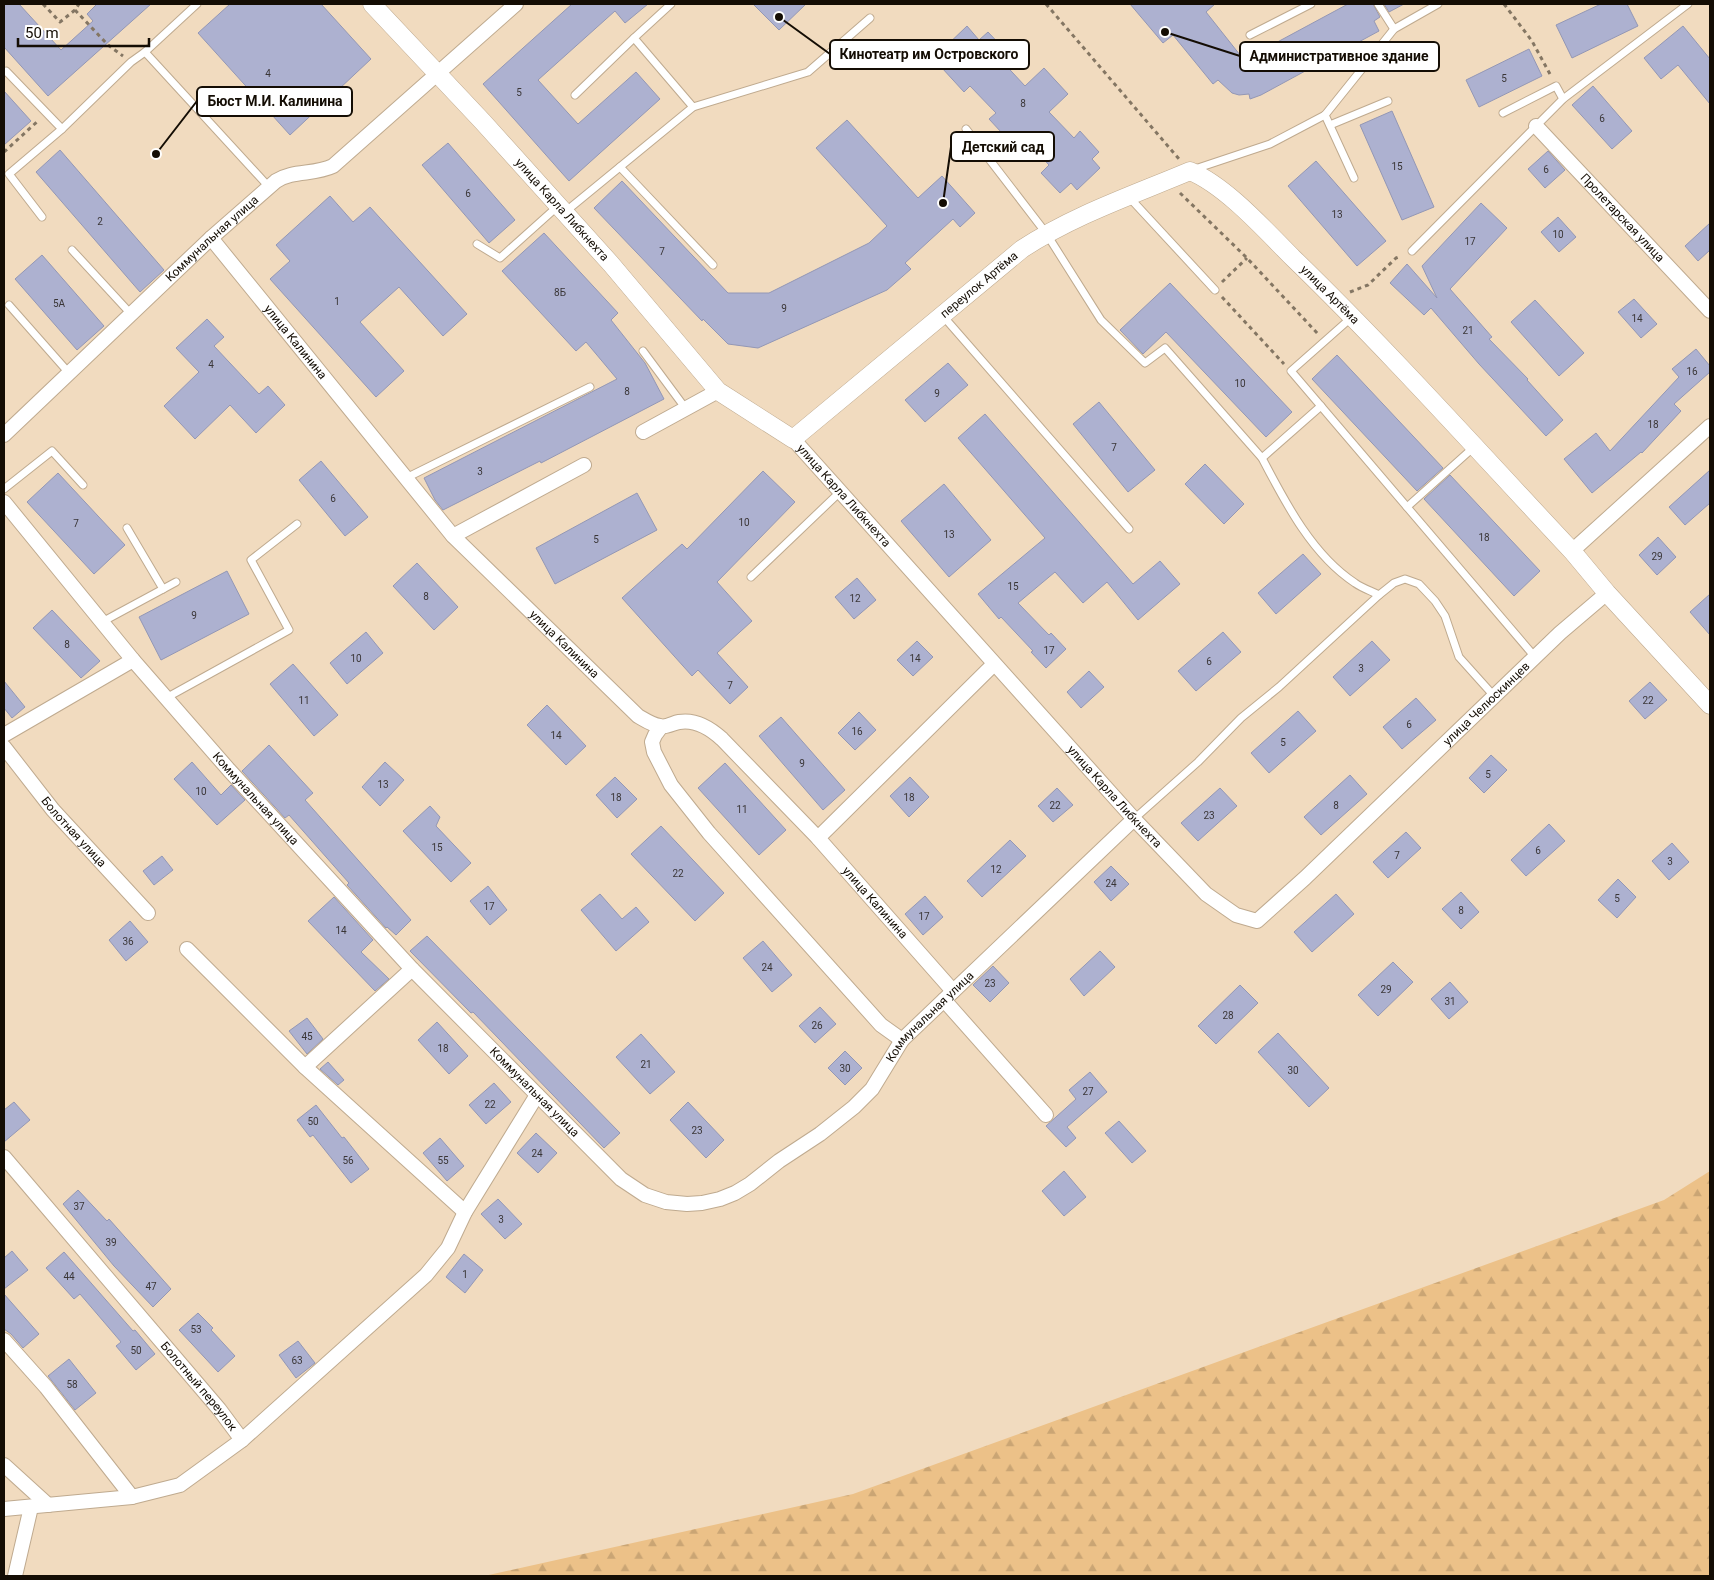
<svg xmlns="http://www.w3.org/2000/svg" width="1714" height="1580" font-family="Roboto,sans-serif">
  <defs>
    <pattern id="forest-firs" width="22" height="20" patternUnits="userSpaceOnUse" patternTransform="scale(1.25)"><rect width="22" height="20" fill="#ecc188"/><path d="M5 1l3.5 6h-7zM16 11l3.5 6h-7z" fill="#caa574"/></pattern>
  </defs>
  <rect width="100%" height="100%" fill="#f1dbbf"/>
  <path fill="url(#forest-firs)" d="M1710,1171V1576H484L853,1494L1664,1200Z"/>
  <g fill="#adb1d0" stroke="#9397b5">
    <path d="M4,4H19L61,50L93,21L87,14L97,4H151L48,96L4,47Z"/>
    <path d="M230,4H321L371,59L290,135L198,33Z"/>
    <path d="M572,4H648L625,23L615,11L538,80L578,124L636,72L660,99L569,181L483,84Z"/>
    <path d="M753,4H806L779,30Z"/>
    <path d="M1130,4H1215L1206,12L1244,60L1348,4H1373L1380,17L1374,21L1379,31L1261,95L1250,99L1249,94L1239,95L1232,93L1218,80L1213,84L1173,35L1163,43Z"/>
    <path d="M1384,4H1404L1389,12Z"/>
    <path d="M1601,4H1627L1638,26L1572,58L1556,25Z"/>
    <path d="M967,26L979,40L988,32L1006,51L999,58L1025,86L1044,68L1068,94L1049,112L1074,138L1080,131L1099,152L1092,159L1100,168L1077,190L1071,183L1060,193L1041,173L1049,165L1023,137L1014,146L989,119L996,113L970,86L964,92L942,68L952,60L942,50Z"/>
    <path d="M1683,26L1710,59V104L1678,65L1661,79L1644,58Z"/>
    <path d="M1529,49L1542,76L1479,107L1466,80Z"/>
    <path d="M1593,86L1632,131L1612,149L1572,105Z"/>
    <path d="M4,91L31,121L4,145Z"/>
    <path d="M1392,111L1434,207L1402,220L1360,125Z"/>
    <path d="M847,120L918,198L942,176L975,213L960,227L953,219L905,263L911,269L887,290L758,348L728,344L703,319L702,321L594,208L622,181L728,293H769L869,243L887,226L816,148Z"/>
    <path d="M448,143L515,220L489,243L422,165Z"/>
    <path d="M60,150L164,270L140,292L36,172Z"/>
    <path d="M1548,151L1565,170L1545,188L1528,169Z"/>
    <path d="M1316,161L1386,241L1357,266L1288,186Z"/>
    <path d="M330,196L353,222L370,207L467,314L443,336L399,287L360,322L404,371L376,397L270,279L290,261L276,245Z"/>
    <path d="M1481,203L1507,228L1450,289L1492,337L1489,339L1528,379L1527,380L1563,420L1546,436L1479,364L1431,308L1424,315L1390,283L1407,264L1437,298L1422,266Z"/>
    <path d="M1558,217L1576,237L1559,252L1541,232Z"/>
    <path d="M1710,223V250L1698,261L1685,246Z"/>
    <path d="M544,233L618,313L611,320L645,363L664,399L541,463L540,461L443,510L435,500L424,478L617,379L586,342L576,351L502,271Z"/>
    <path d="M42,255L104,326L77,350L15,279Z"/>
    <path d="M1170,283L1292,412L1266,437L1166,332L1143,354L1120,330Z"/>
    <path d="M1634,299L1657,324L1641,338L1618,312Z"/>
    <path d="M1535,300L1584,353L1559,376L1511,322Z"/>
    <path d="M207,319L224,337L214,346L259,394L268,386L285,405L256,433L230,405L195,439L164,406L199,372L176,348Z"/>
    <path d="M1696,349L1710,366V372L1674,404L1681,411L1642,453L1641,452L1592,493L1564,459L1596,433L1610,451L1679,377L1672,369Z"/>
    <path d="M1337,355L1443,468L1417,491L1312,379Z"/>
    <path d="M948,363L968,385L925,422L905,400Z"/>
    <path d="M1099,402L1155,470L1128,492L1073,424Z"/>
    <path d="M985,414L1133,584L1160,561L1180,584L1138,620L1107,582L1083,603L1055,572L1018,603L1049,635L1051,633L1066,649L1046,668L1031,652L1033,651L1001,617L999,619L978,594L1045,538L958,438Z"/>
    <path d="M321,461L368,517L345,536L299,480Z"/>
    <path d="M1205,464L1244,504L1224,524L1185,484Z"/>
    <path d="M1710,470V503L1685,525L1669,507Z"/>
    <path d="M763,471L795,502L717,582L752,621L717,653L748,687L730,704L698,670L692,676L622,598L682,544L687,549Z"/>
    <path d="M58,473L125,545L94,574L27,502Z"/>
    <path d="M1450,475L1540,571L1514,596L1424,499Z"/>
    <path d="M944,484L991,540L949,577L901,521Z"/>
    <path d="M637,493L657,530L555,584L536,548Z"/>
    <path d="M1658,537L1676,557L1657,575L1639,555Z"/>
    <path d="M1303,554L1321,574L1276,614L1258,593Z"/>
    <path d="M417,563L458,607L434,630L393,586Z"/>
    <path d="M227,571L249,614L161,660L139,617Z"/>
    <path d="M857,578L876,600L854,619L835,597Z"/>
    <path d="M1710,594V635L1690,612Z"/>
    <path d="M52,610L100,661L81,678L33,628Z"/>
    <path d="M366,632L383,653L347,684L330,663Z"/>
    <path d="M1223,632L1241,652L1196,691L1178,671Z"/>
    <path d="M917,641L933,657L913,676L897,660Z"/>
    <path d="M1372,641L1390,660L1350,696L1333,677Z"/>
    <path d="M293,664L338,715L314,736L270,684Z"/>
    <path d="M1089,671L1104,687L1081,708L1067,692Z"/>
    <path d="M4,681L25,707L12,718L4,708Z"/>
    <path d="M1650,682L1667,700L1645,719L1629,701Z"/>
    <path d="M1416,698L1436,720L1402,749L1383,727Z"/>
    <path d="M547,705L586,746L566,765L527,725Z"/>
    <path d="M1298,711L1316,731L1269,773L1251,753Z"/>
    <path d="M859,712L876,730L855,750L838,733Z"/>
    <path d="M781,717L845,790L823,810L759,736Z"/>
    <path d="M269,745L313,793L305,800L411,920L396,935L387,927L386,928L347,885L349,883L289,815L285,818L242,771Z"/>
    <path d="M1491,755L1507,770L1484,793L1469,778Z"/>
    <path d="M192,762L221,795L231,785L245,800L217,825L174,779Z"/>
    <path d="M385,762L404,780L380,806L362,787Z"/>
    <path d="M725,763L786,830L759,855L698,788Z"/>
    <path d="M1350,775L1367,794L1321,835L1304,817Z"/>
    <path d="M615,777L637,799L617,818L596,795Z"/>
    <path d="M910,777L929,797L909,817L890,796Z"/>
    <path d="M1057,788L1073,805L1053,822L1038,806Z"/>
    <path d="M1220,788L1237,806L1198,841L1181,823Z"/>
    <path d="M430,806L440,817L436,826L471,863L451,882L403,831Z"/>
    <path d="M1549,824L1565,841L1526,876L1511,860Z"/>
    <path d="M661,826L724,893L695,921L631,854Z"/>
    <path d="M1406,832L1421,848L1388,878L1373,862Z"/>
    <path d="M1010,840L1026,856L982,897L967,881Z"/>
    <path d="M1672,843L1689,862L1669,880L1652,861Z"/>
    <path d="M162,856L173,870L154,885L143,871Z"/>
    <path d="M1111,866L1129,884L1111,901L1094,882Z"/>
    <path d="M1618,879L1636,897L1617,918L1598,900Z"/>
    <path d="M488,886L507,910L490,925L470,901Z"/>
    <path d="M1461,892L1479,912L1461,929L1442,909Z"/>
    <path d="M600,894L622,919L636,907L649,922L616,951L581,910Z"/>
    <path d="M1336,894L1354,914L1312,952L1294,932Z"/>
    <path d="M925,896L943,917L923,935L905,914Z"/>
    <path d="M334,897L373,940L361,952L389,979L375,991L308,921Z"/>
    <path d="M130,921L148,942L126,961L109,940Z"/>
    <path d="M427,936L620,1133L604,1148L473,1012L471,1013L410,951Z"/>
    <path d="M763,941L792,975L772,992L743,958Z"/>
    <path d="M1100,951L1115,967L1084,996L1070,979Z"/>
    <path d="M1393,962L1413,982L1378,1016L1358,995Z"/>
    <path d="M993,966L1009,983L990,1002L973,985Z"/>
    <path d="M1450,982L1468,1002L1449,1019L1431,999Z"/>
    <path d="M1240,985L1258,1003L1216,1044L1198,1026Z"/>
    <path d="M820,1007L836,1024L815,1043L799,1026Z"/>
    <path d="M307,1018L323,1039L307,1054L289,1031Z"/>
    <path d="M437,1022L468,1056L449,1074L418,1040Z"/>
    <path d="M1278,1033L1329,1088L1309,1107L1258,1052Z"/>
    <path d="M641,1034L675,1072L650,1094L616,1057Z"/>
    <path d="M845,1051L862,1068L845,1085L828,1068Z"/>
    <path d="M328,1062L344,1080L338,1085L320,1069Z"/>
    <path d="M1090,1072L1107,1092L1067,1127L1076,1138L1066,1147L1046,1126L1076,1099L1069,1090Z"/>
    <path d="M494,1083L511,1102L486,1124L469,1105Z"/>
    <path d="M14,1102L30,1120L4,1142V1110Z"/>
    <path d="M688,1102L724,1140L706,1158L670,1120Z"/>
    <path d="M316,1105L342,1138L344,1137L369,1169L351,1183L313,1135L310,1137L297,1120Z"/>
    <path d="M1119,1121L1146,1151L1132,1163L1105,1133Z"/>
    <path d="M536,1133L557,1153L538,1173L517,1153Z"/>
    <path d="M440,1138L464,1166L447,1181L423,1153Z"/>
    <path d="M1064,1171L1086,1197L1064,1216L1042,1191Z"/>
    <path d="M78,1190L107,1221L109,1219L171,1289L153,1307L114,1266L63,1204Z"/>
    <path d="M498,1199L522,1224L505,1239L481,1214Z"/>
    <path d="M12,1251L28,1270L4,1289V1258Z"/>
    <path d="M64,1252L133,1331L135,1330L155,1354L136,1370L116,1346L121,1342L80,1294L74,1299L46,1268Z"/>
    <path d="M464,1254L483,1270L465,1293L446,1277Z"/>
    <path d="M4,1294L39,1334L23,1348L11,1334L4,1329Z"/>
    <path d="M198,1313L213,1328L211,1330L235,1356L218,1372L179,1330Z"/>
    <path d="M298,1341L315,1363L296,1378L279,1355Z"/>
    <path d="M69,1359L96,1393L75,1410L48,1376Z"/>
  </g>
  <g fill="none" stroke-linecap="round" stroke-linejoin="round">
    <g stroke="#bfaa8f" stroke-width="9">
      <g id="service">
        <path d="M1378,4L1394,29"/>
        <path d="M1250,35L1311,4"/>
        <path d="M145,52L197,4"/>
        <path d="M4,72L6,71L62,129L131,62L145,52L269,187"/>
        <path d="M575,95L634,38"/>
        <path d="M693,107L808,72L870,18"/>
        <path d="M1503,113L1556,86L1563,99"/>
        <path d="M1325,115L1354,178"/>
        <path d="M1330,125L1388,101"/>
        <path d="M966,129L1046,233L1101,320L1145,363L1165,348L1262,458L1321,406"/>
        <path d="M620,167L713,265"/>
        <path d="M1192,170L1270,144L1325,115L1394,29L1438,4"/>
        <path d="M1128,196L1215,290"/>
        <path d="M565,212L693,107L634,38L671,4"/>
        <path d="M42,217L9,174L62,129"/>
        <path d="M477,244L500,258L558,206"/>
        <path d="M72,250L131,314"/>
        <path d="M1412,251L1563,99L1688,4"/>
        <path d="M9,305L69,373"/>
        <path d="M943,316L1129,529"/>
        <path d="M1352,317L1291,371L1535,657"/>
        <path d="M643,351L686,409"/>
        <path d="M1262,458C1285,502 1312,555 1355,583C1362,588 1371,591 1379,595"/>
        <path d="M406,478L590,387"/>
        <path d="M4,489L52,451L83,485"/>
        <path d="M1407,507L1474,447"/>
        <path d="M127,528L163,589"/>
        <path d="M751,577L841,491"/>
        <path d="M102,622L176,582"/>
        <path d="M166,698L289,630L251,560L297,524"/>
        <path d="M1134,819L1198,762L1241,718L1279,687L1379,595L1394,583L1405,579L1419,584L1435,601L1445,616L1459,657L1494,696"/>
      </g>
    </g>
    <g stroke="#bfaa8f" stroke-width="16">
      <g id="minor">
        <path id="s1" d="M1536,126L1710,311"/>
        <path id="s2" d="M211,238L453,536L638,716C645,720 652,725 660,726C666,728 673,723 679,722C696,719 710,728 722,739L818,838L953,991"/>
        <path d="M643,432L718,391"/>
        <path id="s3" d="M4,435L211,238L276,181C293,170 314,175 333,166L516,4"/>
        <path id="s4" d="M793,439L1134,819L1206,894L1236,915L1257,921L1305,878L1560,633L1607,593"/>
        <path id="s5" d="M4,502L133,660L229,770L412,969L621,1179L645,1195L666,1202L687,1204L702,1203L720,1199L735,1193L750,1184L779,1161L820,1134L854,1107L872,1089L902,1040L1134,819"/>
        <path d="M453,536L584,465"/>
        <path d="M1572,551L1710,426"/>
        <path d="M661,727L655,735L652,742L654,752L671,785L709,833L881,1025L902,1040"/>
        <path d="M4,735L133,660"/>
        <path id="s6" d="M4,747L53,810L148,913"/>
        <path d="M818,838L994,664"/>
        <path d="M187,949L305,1067L465,1212"/>
        <path d="M944,1000L1046,1115"/>
        <path d="M305,1067L412,969"/>
        <path id="s7" d="M4,1157L219,1409L242,1440L426,1275L448,1248L465,1212L537,1095"/>
        <path d="M4,1340L46,1387L132,1497"/>
        <path d="M4,1465L48,1505"/>
        <path d="M4,1509L132,1497L180,1485L242,1440"/>
        <path d="M15,1576L31,1507"/>
      </g>
    </g>
    <g stroke="#bfaa8f" stroke-width="19">
      <g id="tertiary">
        <path id="s8" d="M372,4L483,122L611,264L718,391L793,439L1022,249C1074,215 1133,195 1190,171C1226,186 1265,230 1293,258C1390,352 1480,453 1572,551L1607,593L1710,705"/>
      </g>
    </g>
    <g stroke="#847663" stroke-width="3" stroke-dasharray="4 4" stroke-linecap="butt">
      <path d="M43,4L60,22L75,10L79,4"/>
      <path d="M1046,4L1179,159"/>
      <path d="M1504,4L1532,41L1551,76"/>
      <path d="M75,10L108,45L123,56"/>
      <path d="M4,152L39,120"/>
      <path d="M1180,193L1247,258L1318,334"/>
      <path d="M1222,282L1247,258"/>
      <path d="M1350,292L1368,285L1396,258L1401,256"/>
      <path d="M1222,297L1284,364"/>
    </g>
    <use href="#service" stroke="#fff" stroke-width="7"/>
    <use href="#minor" stroke="#fff" stroke-width="14"/>
    <use href="#tertiary" stroke="#fff" stroke-width="18"/>
  </g>
  <g text-anchor="middle" stroke-width="5" stroke-linejoin="round" paint-order="stroke">
    <g font-size="10" fill="#3a3637">
      <text x="268" y="77">4</text>
      <text x="1504" y="82">5</text>
      <text x="519" y="96">5</text>
      <text x="1023" y="107">8</text>
      <text x="1602" y="122">6</text>
      <text x="1397" y="170">15</text>
      <text x="1546" y="173">6</text>
      <text x="468" y="197">6</text>
      <text x="1337" y="218">13</text>
      <text x="100" y="225">2</text>
      <text x="1558" y="238">10</text>
      <text x="1470" y="245">17</text>
      <text x="662" y="255">7</text>
      <text x="560" y="296">8Б</text>
      <text x="337" y="305">1</text>
      <text x="59" y="307">5А</text>
      <text x="784" y="312">9</text>
      <text x="1637" y="322">14</text>
      <text x="1468" y="334">21</text>
      <text x="211" y="368">4</text>
      <text x="1692" y="375">16</text>
      <text x="1240" y="387">10</text>
      <text x="627" y="395">8</text>
      <text x="937" y="397">9</text>
      <text x="1653" y="428">18</text>
      <text x="1114" y="451">7</text>
      <text x="480" y="475">3</text>
      <text x="333" y="502">6</text>
      <text x="744" y="526">10</text>
      <text x="76" y="527">7</text>
      <text x="949" y="538">13</text>
      <text x="1484" y="541">18</text>
      <text x="596" y="543">5</text>
      <text x="1657" y="560">29</text>
      <text x="1013" y="590">15</text>
      <text x="426" y="600">8</text>
      <text x="855" y="602">12</text>
      <text x="194" y="619">9</text>
      <text x="67" y="648">8</text>
      <text x="1049" y="654">17</text>
      <text x="356" y="662">10</text>
      <text x="915" y="662">14</text>
      <text x="1209" y="665">6</text>
      <text x="1361" y="672">3</text>
      <text x="730" y="689">7</text>
      <text x="304" y="704">11</text>
      <text x="1648" y="704">22</text>
      <text x="1409" y="728">6</text>
      <text x="857" y="735">16</text>
      <text x="556" y="739">14</text>
      <text x="1283" y="746">5</text>
      <text x="802" y="767">9</text>
      <text x="1488" y="778">5</text>
      <text x="383" y="788">13</text>
      <text x="201" y="795">10</text>
      <text x="616" y="801">18</text>
      <text x="909" y="801">18</text>
      <text x="1055" y="809">22</text>
      <text x="1336" y="809">8</text>
      <text x="742" y="813">11</text>
      <text x="1209" y="819">23</text>
      <text x="437" y="851">15</text>
      <text x="1538" y="854">6</text>
      <text x="1397" y="859">7</text>
      <text x="1670" y="865">3</text>
      <text x="996" y="873">12</text>
      <text x="678" y="877">22</text>
      <text x="1111" y="887">24</text>
      <text x="1617" y="902">5</text>
      <text x="489" y="910">17</text>
      <text x="1461" y="914">8</text>
      <text x="924" y="920">17</text>
      <text x="341" y="934">14</text>
      <text x="128" y="945">36</text>
      <text x="767" y="971">24</text>
      <text x="990" y="987">23</text>
      <text x="1386" y="993">29</text>
      <text x="1450" y="1005">31</text>
      <text x="1228" y="1019">28</text>
      <text x="817" y="1029">26</text>
      <text x="307" y="1040">45</text>
      <text x="443" y="1052">18</text>
      <text x="646" y="1068">21</text>
      <text x="845" y="1072">30</text>
      <text x="1293" y="1074">30</text>
      <text x="1088" y="1095">27</text>
      <text x="490" y="1108">22</text>
      <text x="313" y="1125">50</text>
      <text x="697" y="1134">23</text>
      <text x="537" y="1157">24</text>
      <text x="348" y="1164">56</text>
      <text x="443" y="1164">55</text>
      <text x="79" y="1210">37</text>
      <text x="501" y="1223">3</text>
      <text x="111" y="1246">39</text>
      <text x="465" y="1278">1</text>
      <text x="69" y="1280">44</text>
      <text x="151" y="1290">47</text>
      <text x="196" y="1333">53</text>
      <text x="136" y="1354">50</text>
      <text x="297" y="1364">63</text>
      <text x="72" y="1388">58</text>
    </g>
    <g font-size="12" fill="#140d04" stroke="#fff">
      <text dy="4" stroke="none"><textPath href="#s8" startOffset="280">улица Карла Либкнехта</textPath></text>
      <text dy="4" stroke="none"><textPath href="#s1" startOffset="126">Пролетарская улица</textPath></text>
      <text dy="4" stroke="none"><textPath href="#s3" startOffset="286">Коммунальная улица</textPath></text>
      <text dy="4" stroke="none"><textPath href="#s8" startOffset="850">переулок Артёма</textPath></text>
      <text dy="4" stroke="none"><textPath href="#s8" startOffset="1279">улица Артёма</textPath></text>
      <text dy="4" stroke="none"><textPath href="#s2" startOffset="134">улица Калинина</textPath></text>
      <text dy="4" stroke="none"><textPath href="#s4" startOffset="76">улица Карла Либкнехта</textPath></text>
      <text dy="4" stroke="none"><textPath href="#s2" startOffset="539">улица Калинина</textPath></text>
      <text dy="4" stroke="none"><textPath href="#s4" startOffset="989">улица Челюскинцев</textPath></text>
      <text dy="4" stroke="none"><textPath href="#s4" startOffset="481">улица Карла Либкнехта</textPath></text>
      <text dy="4" stroke="none"><textPath href="#s5" startOffset="389">Коммунальная улица</textPath></text>
      <text dy="4" stroke="none"><textPath href="#s6" startOffset="110">Болотная улица</textPath></text>
      <text dy="4" stroke="none"><textPath href="#s2" startOffset="958">улица Калинина</textPath></text>
      <text dy="4" stroke="none"><textPath href="#s5" startOffset="1304">Коммунальная улица</textPath></text>
      <text dy="4" stroke="none"><textPath href="#s5" startOffset="794">Коммунальная улица</textPath></text>
      <text dy="4" stroke="none"><textPath href="#s7" startOffset="301">Болотный переулок</textPath></text>
    </g>
  </g>
  <path fill="none" stroke="#140d04" stroke-width="2" d="M779 17L830 54M1165 32L1240 56M156 154L197 101M943 203L951 147"/>
  <g fill="#140d04" stroke="#fff" stroke-width="2">
    <circle cx="779" cy="17" r="5"/>
    <circle cx="1165" cy="32" r="5"/>
    <circle cx="156" cy="154" r="5"/>
    <circle cx="943" cy="203" r="5"/>
  </g>
  <g fill="#fff" stroke="#140d04" stroke-width="2">
    <rect x="830" y="40" width="199" height="29" rx="5"/>
    <rect x="1240" y="42" width="199" height="29" rx="5"/>
    <rect x="197" y="87" width="155" height="29" rx="5"/>
    <rect x="951" y="132" width="103" height="29" rx="5"/>
  </g>
  <g font-size="14" text-anchor="middle" font-weight="bold" fill="#140d04">
    <text x="929" y="59">Кинотеатр им Островского</text>
    <text x="1339" y="61">Административное здание</text>
    <text x="275" y="106">Бюст М.И. Калинина</text>
    <text x="1003" y="152">Детский сад</text>
  </g>
  <rect width="1714" height="1580" fill="none" stroke="#140d04" stroke-width="10"/>
  <path d="M18 38v8h131v-8" fill="none" stroke="#140d04" stroke-width="2.5"/>
  <text x="25" y="38" font-size="15" fill="#140d04" stroke="#ffffff" stroke-width="4" paint-order="stroke">50 m</text>
</svg>
